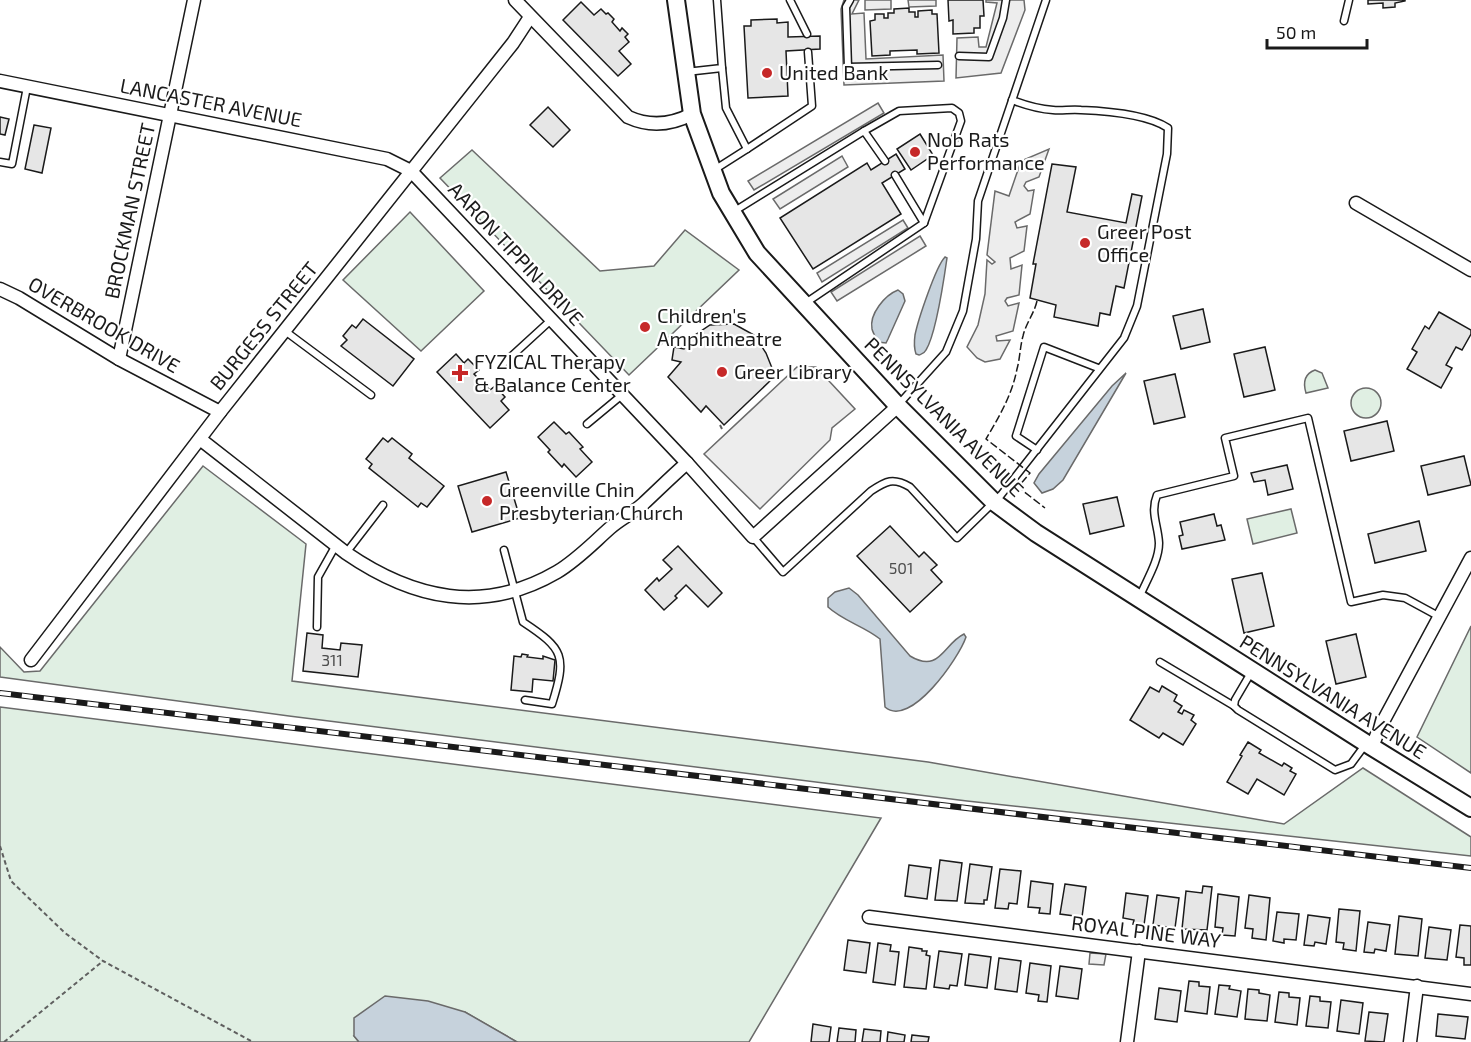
<svg xmlns="http://www.w3.org/2000/svg" width="1471" height="1042" font-family="'Exo 2',sans-serif">
  <rect width="100%" height="100%" fill="#fff"/>
  <g fill="#e0efe3" stroke="#6a6a6a" stroke-width="1.5">
    <path d="M472,150L600,271L654,266L685,230L739,270L629,375L440,178Z"/>
    <path d="M410,212L484,291L421,351L343,280Z"/>
    <path d="M1315,370L1322,373L1328,388L1306,393C1303,383 1304,374 1315,370Z"/>
    <circle cx="1366" cy="403" r="15"/>
    <path d="M203,466L306,544L292,681L928,762L1284,824L1363,768L1471,837V856L967,801L289,716L0,677V647L24,672L40,671Z"/>
    <path d="M1291,509L1297,533L1253,544L1247,519Z"/>
    <path d="M1471,626V773L1417,737Z"/>
    <path d="M0,707L881,818L749,1042H517L465,1012L354,1036L359,1042H0Z"/>
  </g>
  <g fill="#ededed" stroke="#6a6a6a" stroke-width="1.5">
    <path d="M844,0H859L852,14L864,13L866,59L943,55L944,81L844,85L841,9Z"/>
    <path d="M865,0H891V9L865,10Z"/>
    <path d="M908,0H936V6L909,7Z"/>
    <path d="M986,0H1024L1025,10L1001,73L956,78L957,38L978,37L979,47H986L997,3L986,2Z"/>
    <path d="M878,103L884,113L754,190L748,181Z"/>
    <path d="M1049,149L1039,177L1026,182L1024,186L1028,191L1034,190L1030,214L1015,222L1017,228L1027,226L1024,251L1010,258L1011,269L1022,265L1019,295L1007,298L1005,301L1008,306L1019,303L1013,331L996,336L997,341L1010,340L1000,359L985,362L977,358L967,347L978,325L985,294L987,260L992,264L995,262L987,255L995,191L1009,196L1021,161Z"/>
    <path d="M842,156L848,167L780,209L773,199Z"/>
    <path d="M903,220L908,228L822,282L817,273Z"/>
    <path d="M920,236L926,246L837,301L831,292Z"/>
    <path d="M797,367H816L855,409L832,428L830,440L760,509L704,454Z"/>
    <path d="M1090,953L1106,954L1104,965L1089,964Z"/>
  </g>
  <g fill="#c6d2dc" stroke="#6a6a6a" stroke-width="1.5">
    <path d="M945,257L947,258C944,279 936,334 926,350C924,354 922,354 919,355L916,354C914,348 914,342 915,335C918,320 936,266 945,257Z"/>
    <path d="M898,290L903,294L905,301L888,339L886,343L878,342C876,338 873,333 872,329C869,314 885,295 898,290Z"/>
    <path d="M1126,373L1063,480L1053,489L1042,493L1034,483L1039,474L1112,386Z"/>
    <path d="M849,588L858,595L910,656C940,674 943,644 964,634L966,637C959,658 910,729 885,707L880,639C864,626 843,621 828,607V598L835,592Z"/>
    <path d="M385,996L428,1001L465,1012L517,1042H359L354,1036V1018Z"/>
  </g>
  <g fill="#e6e6e6" stroke="#1a1a1a" stroke-width="1.5">
    <path d="M948,0H983L984,16H980V28H974V33L953,34V20L949,21Z"/>
    <path d="M1368,0H1405V1L1395,3V7L1383,8V3L1368,4Z"/>
    <path d="M581,2L594,15L601,9L606,14L608,13L614,19L612,22L620,31L622,28L628,34L625,37L629,42L619,51L631,64L618,76L563,20Z"/>
    <path d="M909,8V12H915V17H918V11L932,10V14H937L939,53L917,54V50L890,51V55L872,56L870,21L875,20V14H884V18H888V13H894V9Z"/>
    <path d="M777,19V23L788,22V37L820,36V49L786,51L788,96L748,98L744,26H751V20Z"/>
    <path d="M548,107L570,130L553,147L530,125Z"/>
    <path d="M0,117L9,119L5,135L0,134Z"/>
    <path d="M34,125L51,128L42,173L25,169Z"/>
    <path d="M920,134L933,155L911,170L897,149Z"/>
    <path d="M896,154L905,169L882,183L901,214L813,269L780,218L867,163L871,170Z"/>
    <path d="M1052,164L1076,167L1067,212L1126,223L1132,194L1142,196L1124,288L1116,286L1110,315L1100,313L1098,326L1054,317L1056,305L1030,298L1036,264H1033Z"/>
    <path d="M1203,309L1210,342L1181,349L1173,316Z"/>
    <path d="M1439,312L1471,330V334L1462,350L1456,347L1446,365L1452,368L1441,388L1407,369L1417,352L1412,349L1425,326L1429,329Z"/>
    <path d="M363,319L414,359L393,386L341,346L347,340L343,336L352,325L356,328Z"/>
    <path d="M734,324L754,335L766,353L772,368L770,381L724,425L706,406L701,412L668,377L681,362L672,360L674,347L684,349L692,337L710,325Z"/>
    <path d="M1265,347L1275,390L1244,397L1234,354Z"/>
    <path d="M456,354L464,363L468,359L479,370L474,374L490,390L495,386L505,397L501,401L509,410L490,428L437,372Z"/>
    <path d="M1175,374L1185,417L1154,424L1144,381Z"/>
    <path d="M1387,421L1394,451L1351,461L1344,431Z"/>
    <path d="M554,422L566,434L569,432L583,447L580,449L592,462L576,477L564,464L562,467L548,452L550,450L538,437Z"/>
    <path d="M383,438L388,442L392,438L412,454L409,458L444,486L427,507L421,503L418,507L369,468L372,464L366,459Z"/>
    <path d="M1464,456L1471,485L1428,495L1421,466Z"/>
    <path d="M1287,465L1293,489L1268,495L1265,480L1254,482L1251,473Z"/>
    <path d="M506,472L520,518L472,532L458,486Z"/>
    <path d="M1117,497L1124,526L1090,534L1083,504Z"/>
    <path d="M1214,514L1217,526L1221,525L1225,540L1182,549L1179,536L1183,535L1180,522Z"/>
    <path d="M1419,521L1426,551L1375,563L1368,534Z"/>
    <path d="M890,526L919,557L924,552L937,565L931,570L942,582L910,612L857,556Z"/>
    <path d="M678,546L722,593L708,607L686,585L675,596L677,598L664,610L645,590L657,578L659,581L672,569L663,560Z"/>
    <path d="M1262,573L1274,626L1244,633L1232,579Z"/>
    <path d="M307,633L323,635L322,648L340,650L341,643L362,645L358,677L303,671Z"/>
    <path d="M1356,634L1366,677L1336,684L1326,641Z"/>
    <path d="M522,654L528,655L527,657L543,659V656L555,660L553,681L533,679L532,692L511,690L514,656L521,657Z"/>
    <path d="M1162,686L1177,695L1174,701L1182,706L1178,712L1182,714L1184,710L1194,715L1191,720L1196,724L1183,745L1163,733L1159,738L1130,720L1150,687L1159,692Z"/>
    <path d="M1248,742L1261,750L1259,753L1282,766L1284,763L1292,768L1290,771L1296,774L1284,795L1257,779L1248,794L1227,782L1242,756L1240,755Z"/>
    <path d="M940,860L962,863L957,901L935,900Z"/>
    <path d="M970,864L992,867L987,900H984V904L965,903Z"/>
    <path d="M909,865L931,868L927,899L905,896Z"/>
    <path d="M1000,869L1021,871L1017,904L1009,903L1008,909L995,908Z"/>
    <path d="M1031,881L1053,884L1050,914L1039,913L1040,908L1028,907Z"/>
    <path d="M1065,884L1086,887L1082,917L1060,914Z"/>
    <path d="M1203,886L1212,887L1207,930L1182,929L1186,891L1202,893Z"/>
    <path d="M1126,893L1148,896L1144,925L1133,924L1134,920L1123,918Z"/>
    <path d="M1218,894L1239,897L1235,936L1222,935L1223,928L1215,927Z"/>
    <path d="M1157,895L1179,898L1175,928L1153,925Z"/>
    <path d="M1249,895L1270,898L1266,940L1252,938L1253,929L1245,928Z"/>
    <path d="M1339,909L1360,911L1356,951L1343,949L1344,943L1336,942Z"/>
    <path d="M1277,912L1299,914L1296,940L1284,939V943L1273,941Z"/>
    <path d="M1308,915L1330,918L1326,944L1315,942L1314,946L1304,945Z"/>
    <path d="M1399,916L1422,919L1418,956L1395,954Z"/>
    <path d="M1368,922L1390,925L1386,951L1375,949L1374,953L1364,952Z"/>
    <path d="M1460,925L1471,926V965H1464V958L1456,957Z"/>
    <path d="M1429,927L1451,930L1447,960L1425,958Z"/>
    <path d="M848,940L870,943L866,973L844,970Z"/>
    <path d="M878,943L891,945L890,951L899,952L895,985L873,982Z"/>
    <path d="M909,947L922,949V951H927L926,955L930,956L926,989L904,987Z"/>
    <path d="M939,951L962,954L957,986L950,985L949,989L934,987Z"/>
    <path d="M969,954L991,957L987,988L965,985Z"/>
    <path d="M999,958L1021,961L1017,992L995,989Z"/>
    <path d="M1030,963L1051,966L1047,1002L1038,1001L1039,995L1026,993Z"/>
    <path d="M1060,966L1082,969L1078,999L1056,996Z"/>
    <path d="M1189,981L1199,982V986L1210,987L1207,1014L1185,1011Z"/>
    <path d="M1219,985L1230,986L1229,989L1241,991L1237,1017L1215,1014Z"/>
    <path d="M1159,988L1181,991L1177,1022L1155,1019Z"/>
    <path d="M1248,989L1259,990V993L1270,995L1267,1021L1245,1019Z"/>
    <path d="M1279,992L1289,993V997L1300,998L1297,1025L1275,1022Z"/>
    <path d="M1310,996L1320,997V1001L1331,1002L1328,1028L1306,1026Z"/>
    <path d="M1341,1000L1363,1003L1359,1034L1337,1031Z"/>
    <path d="M1369,1012L1388,1014L1384,1042L1365,1041Z"/>
    <path d="M1438,1014L1468,1017L1465,1039L1436,1036Z"/>
    <path d="M813,1024L831,1027L829,1042H811Z"/>
    <path d="M839,1028L856,1030L855,1042H837Z"/>
    <path d="M864,1029L881,1031L880,1042H862Z"/>
    <path d="M888,1032L905,1035L904,1042H887Z"/>
    <path d="M912,1035L929,1037L928,1042H911Z"/>
  </g>
  <g fill="none" stroke-linecap="round" stroke-linejoin="round">
    <g stroke="#1a1a1a" stroke-width="9">
      <g id="lane">
        <path d="M790,0L807,34"/>
        <path d="M850,0L846,7L848,67L938,65"/>
        <path d="M1344,21L1349,0"/>
        <path d="M959,56L989,57L1003,18L1006,0"/>
        <path d="M686,72L722,68L717,0"/>
        <path d="M864,131L899,111L952,108L959,113L961,121L924,223"/>
        <path d="M747,149L812,106L808,52"/>
        <path d="M0,162L12,164L27,87"/>
        <path d="M714,170L747,149L726,108L722,68"/>
        <path d="M733,212L864,131L885,161"/>
        <path d="M804,304L924,223L895,175"/>
        <path d="M285,331L371,395"/>
        <path d="M503,364L551,320"/>
        <path d="M899,404L946,352L963,311L976,239L978,201L1046,0"/>
        <path d="M587,424L622,395"/>
        <path d="M1037,450L1016,436L1044,347L1098,368"/>
        <path d="M753,537L783,572L871,491C886,481 893,477 910,487L957,538L1001,495L1124,338L1137,306L1167,154L1168,128C1147,114 1106,111 1081,110C1071,109 1062,111 1053,110C1038,109 1025,105 1012,100"/>
        <path d="M504,550L523,622C564,649 567,656 552,704L525,700"/>
        <path d="M346,553L383,505"/>
        <path d="M1139,598C1146,581 1159,561 1159,543C1158,525 1150,512 1157,495L1234,476L1225,438L1308,418L1351,602L1383,595L1405,598L1440,617"/>
        <path d="M317,627L318,577L336,545"/>
        <path d="M1160,662L1234,706"/>
        <path d="M1252,671L1235,700L1234,706L1238,710L1335,770L1351,764L1365,745"/>
      </g>
    </g>
    <g stroke="#1a1a1a" stroke-width="15">
      <g id="street">
        <path d="M515,0L628,117C650,127 671,125 692,114"/>
        <path d="M0,81L387,159L411,171L687,463L753,537L898,406"/>
        <path d="M1356,203L1471,270"/>
        <path d="M0,289L19,298L119,359L220,412"/>
        <path d="M119,359L194,0"/>
        <path d="M200,439L346,553C413,599 483,615 557,572C577,560 592,544 610,528C620,519 633,513 643,504C658,490 672,476 687,463"/>
        <path d="M31,660L220,412L513,43L530,17"/>
        <path d="M1372,747L1379,729L1471,558"/>
        <path d="M869,917L1471,994"/>
        <path d="M1127,1042L1139,951"/>
        <path d="M1410,1042L1417,986"/>
      </g>
    </g>
    <g stroke="#1a1a1a" stroke-width="20">
      <path id="secondary" d="M676,0L692,114L721,193L757,253L898,406L994,502L1036,533L1372,747L1471,808"/>
    </g>
    <g stroke="#5f5f5f" stroke-width="2" stroke-dasharray="4.5 3" stroke-linecap="butt">
      <path d="M720,425L722,429"/>
      <path d="M0,846L11,881L65,933L103,961L253,1042"/>
      <path d="M4,1042L103,961"/>
    </g>
    <use href="#lane" stroke="#fff" stroke-width="6"/>
    <use href="#street" stroke="#fff" stroke-width="12"/>
    <use href="#secondary" stroke="#fff" stroke-width="16"/>
    <g stroke="#1a1a1a" stroke-width="6">
      <path id="rail" d="M0,693L1471,868"/>
    </g>
    <use href="#rail" stroke="#fff" stroke-width="4" stroke-dasharray="11" stroke-linecap="butt"/>
    <path stroke="#1a1a1a" stroke-width="1.5" stroke-dasharray="8 3" stroke-linecap="butt" d="M1037,301C1034,314 1026,323 1023,336C1020,347 1020,358 1017,369C1012,395 999,417 986,439L1030,473L1018,487L1045,508"/>
  </g>
  <g fill="#c62828" stroke="#fff" stroke-width="2">
    <circle cx="767" cy="73" r="6"/>
    <circle cx="915" cy="152" r="6"/>
    <circle cx="1085" cy="243" r="6"/>
    <circle cx="645" cy="327" r="6"/>
    <circle cx="722" cy="372" r="6"/>
    <path d="M457 364h6v6h6v6h-6v6h-6v-6h-6v-6h6z"/>
    <circle cx="487" cy="501" r="6"/>
  </g>
  <g text-anchor="middle" stroke-width="4.5" stroke-linejoin="round" paint-order="stroke">
    <g font-size="16" fill="#4d4d4d">
      <text x="901" y="574">501</text>
      <text x="332" y="666">311</text>
    </g>
    <g font-size="20" fill="#1a1a1a" stroke="#fff" text-anchor="start">
      <text x="779" y="80">United Bank</text>
      <text x="927" y="147">Nob Rats<tspan x="927" dy="23">Performance</tspan></text>
      <text x="1097" y="239">Greer Post<tspan x="1097" dy="23">Office</tspan></text>
      <text x="657" y="323">Children's<tspan x="657" dy="23">Amphitheatre</tspan></text>
      <text x="474" y="369">FYZICAL Therapy<tspan x="474" dy="23">&amp; Balance Center</tspan></text>
      <text x="734" y="379">Greer Library</text>
      <text x="499" y="497">Greenville Chin<tspan x="499" dy="23">Presbyterian Church</tspan></text>
    </g>
    <g font-size="20" fill="#1a1a1a" stroke="#fff">
      <text transform="translate(211 103) rotate(11)" y="7">LANCASTER AVENUE</text>
      <text transform="translate(130 211) rotate(-78)" y="7">BROCKMAN STREET</text>
      <text transform="translate(516 254) rotate(47)" y="7">AARON TIPPIN DRIVE</text>
      <text transform="translate(104 325) rotate(30)" y="7">OVERBROOK DRIVE</text>
      <text transform="translate(264 326) rotate(-51)" y="7">BURGESS STREET</text>
      <text transform="translate(944 417) rotate(45)" y="7">PENNSYLVANIA AVENUE</text>
      <text transform="translate(1333 697) rotate(32)" y="7">PENNSYLVANIA AVENUE</text>
      <text transform="translate(1146 932) rotate(7)" y="7">ROYAL PINE WAY</text>
    </g>
  </g>
  <path d="M1267 39v9h100v-9" fill="none" stroke="#1a1a1a" stroke-width="3"/>
  <text x="1276" y="39" font-size="18" fill="#1a1a1a" stroke="#ffffff" stroke-width="4.5" paint-order="stroke">50 m</text>
</svg>
